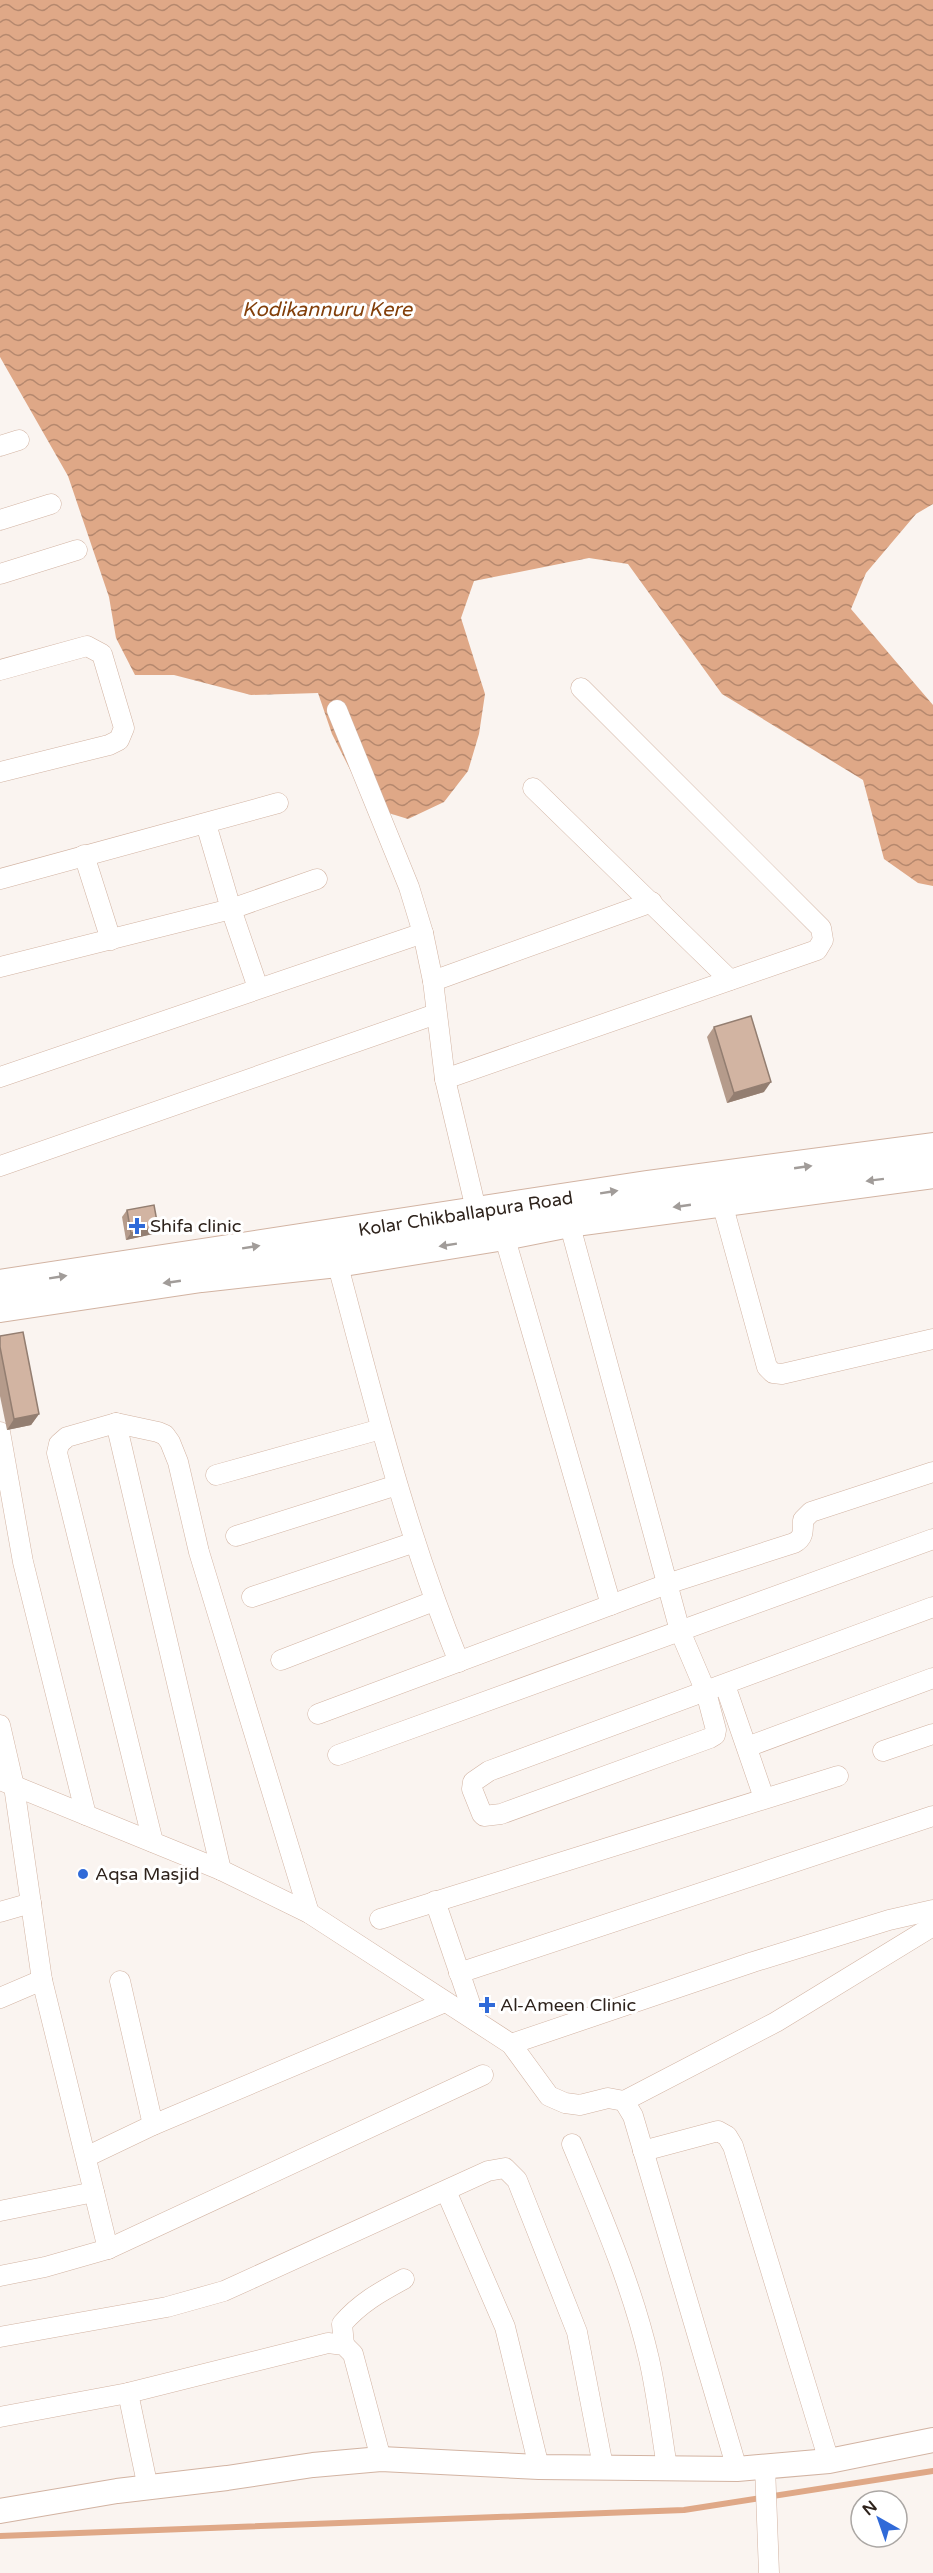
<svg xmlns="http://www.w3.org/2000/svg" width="933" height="2573" font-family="'Varela Round',sans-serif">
  <defs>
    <pattern id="water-waves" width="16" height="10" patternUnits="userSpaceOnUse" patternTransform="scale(1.5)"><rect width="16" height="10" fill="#dfa887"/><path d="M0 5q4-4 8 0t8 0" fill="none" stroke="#b5886e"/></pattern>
  </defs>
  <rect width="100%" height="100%" fill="#faf4f0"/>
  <path fill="url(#water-waves)" d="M0,0H933V504L916,514L866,573L851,609L933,705V886L918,883L884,859L863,780L722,694L628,564L589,558L474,581L461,618L485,694L479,734L468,771L444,802L408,819L369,807L332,734L318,693L251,695L174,675H135L116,638L109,597L68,476L0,357Z"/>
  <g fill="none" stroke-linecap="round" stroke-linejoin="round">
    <path stroke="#dfa887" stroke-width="6" d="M0,2536L684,2510L933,2471"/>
    <g stroke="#d2b3a2" stroke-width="21">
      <g id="minor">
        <path d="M0,446L19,440"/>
        <path d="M0,520L51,504"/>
        <path d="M0,574L77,550"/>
        <path d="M0,670L87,646L102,654L124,728L119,740L109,745L0,772"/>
        <path d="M337,710L409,887L423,933L433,981L445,1079L479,1222"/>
        <path d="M533,788L730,980"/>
        <path d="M206,824L231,909L258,988"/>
        <path d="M84,855L111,940"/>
        <path d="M0,879L278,803"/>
        <path d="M0,967L231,909L317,879"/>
        <path d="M433,981L652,902"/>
        <path d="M0,1077L423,933"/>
        <path d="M445,1079L817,950L823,940L821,928L581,688"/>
        <path d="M0,1166L436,1014"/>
        <path d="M719,1192L767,1367L773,1373L782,1374L933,1339"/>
        <path d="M569,1222L680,1631L706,1692L716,1730L715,1735L710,1738L501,1814L484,1816L482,1814L472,1789L473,1782L489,1771L933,1607"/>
        <path d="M504,1235L611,1605"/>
        <path d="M337,1262C373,1397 406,1533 459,1662"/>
        <path d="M116,1423L221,1870"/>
        <path d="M0,1432L23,1562L86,1815"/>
        <path d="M216,1475L381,1429"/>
        <path d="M236,1536L397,1485"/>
        <path d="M252,1597L415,1542"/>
        <path d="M281,1660L434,1601"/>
        <path d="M725,1685L764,1798"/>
        <path d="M318,1714L667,1584L794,1543C804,1538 803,1531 803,1520L811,1512L933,1472"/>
        <path d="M0,1725L14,1786L42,1980L108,2249"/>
        <path d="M747,1747L933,1678"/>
        <path d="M883,1751L933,1734"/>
        <path d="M338,1755L933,1539"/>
        <path d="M0,1780L221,1870L309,1913L511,2044L549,2096L565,2103L580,2105L608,2098L624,2101L633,2116L737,2469"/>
        <path d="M153,1842L57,1453L59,1444L67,1437L116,1423L158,1432L165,1435L170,1442L178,1462L199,1552L309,1913"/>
        <path d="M435,1901L476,2021"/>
        <path d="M0,1912L31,1903"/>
        <path d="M380,1919L838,1776"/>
        <path d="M459,1973L933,1816"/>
        <path d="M120,1981L153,2125"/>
        <path d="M0,1998L42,1980"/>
        <path d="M511,2044L753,1962L889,1920L933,1910"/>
        <path d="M624,2101L776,2022L933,1926"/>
        <path d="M572,2144C601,2214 632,2285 649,2359C657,2394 661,2431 667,2467"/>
        <path d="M643,2151L718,2131L727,2136L733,2146L829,2461"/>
        <path d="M86,2157L153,2125L445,2002"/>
        <path d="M446,2191L505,2327L539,2467"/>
        <path d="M0,2211L94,2192"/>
        <path d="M0,2276L45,2267L108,2249L483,2075"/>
        <path d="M0,2337L167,2307L224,2291L488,2171L505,2168L517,2180L577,2332L603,2466"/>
        <path d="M344,2345L342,2324C360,2303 380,2292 404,2279"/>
        <path d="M128,2393L148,2488"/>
        <path d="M0,2417L128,2393L328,2343L344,2345L353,2354L381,2459"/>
        <path d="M765,2466L769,2573"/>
      </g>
    </g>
    <g stroke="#d2b3a2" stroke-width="26">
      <path id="tertiary" d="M0,2511L117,2491L227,2478L313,2465L381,2459L539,2467L737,2469L829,2461L933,2440"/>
    </g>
    <g stroke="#d2b3a2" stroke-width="32">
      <g id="primary">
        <path id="s1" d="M0,1285L647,1186L933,1148"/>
        <path d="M0,1307L201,1277L337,1262L504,1235L569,1222L933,1173"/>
      </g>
    </g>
    <use href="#minor" stroke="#fff" stroke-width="20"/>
    <use href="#tertiary" stroke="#fff" stroke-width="24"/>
    <use href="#primary" stroke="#fff" stroke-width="30"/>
  </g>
  <g fill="#b59b8b">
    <path d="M714,1027L764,1092L727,1103L707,1037Z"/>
    <path d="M127,1210L153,1234L126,1240L122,1217Z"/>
    <path d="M0,1336L39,1414L31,1425L7,1430L0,1396Z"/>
  </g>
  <g fill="#937e71">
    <path d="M771,1082L764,1092L727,1103L734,1093Z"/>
    <path d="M158,1227L153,1234L126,1240L131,1233Z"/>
    <path d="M39,1414L31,1425L7,1430L14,1419Z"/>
  </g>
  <g fill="#d2b4a2" stroke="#937e71" stroke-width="1.5">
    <path d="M751,1016L771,1082L734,1093L714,1027Z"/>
    <path d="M154,1205L158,1227L131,1233L127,1210Z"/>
    <path d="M23,1332L39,1414L14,1419L0,1347V1336Z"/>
  </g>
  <defs><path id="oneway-solid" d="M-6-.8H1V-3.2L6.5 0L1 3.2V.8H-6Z" transform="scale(1.5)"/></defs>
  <g fill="#a19c99">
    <use href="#oneway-solid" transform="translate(803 1167) rotate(-8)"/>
    <use href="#oneway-solid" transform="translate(875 1180) rotate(173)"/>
    <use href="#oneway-solid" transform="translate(609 1192) rotate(-9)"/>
    <use href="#oneway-solid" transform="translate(682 1206) rotate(172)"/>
    <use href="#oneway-solid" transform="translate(448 1245) rotate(171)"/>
    <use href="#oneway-solid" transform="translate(251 1247) rotate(-9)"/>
    <use href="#oneway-solid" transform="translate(58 1277) rotate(-9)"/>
    <use href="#oneway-solid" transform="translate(172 1282) rotate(172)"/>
  </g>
  <g fill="#306ad8" stroke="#fff" stroke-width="2">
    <path d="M134 1217h6v6h6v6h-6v6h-6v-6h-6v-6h6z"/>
    <circle cx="83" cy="1874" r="6"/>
    <path d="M484 1996h6v6h6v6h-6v6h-6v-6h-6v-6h6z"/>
  </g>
  <g text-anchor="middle" stroke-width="6" stroke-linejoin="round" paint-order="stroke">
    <g font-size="18" fill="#2e231c" stroke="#fff">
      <text dy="6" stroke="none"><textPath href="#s1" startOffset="471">Kolar Chikballapura Road</textPath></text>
    </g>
    <g font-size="18" fill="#2e231c" stroke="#fff" text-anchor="start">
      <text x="150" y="1232">Shifa clinic</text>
      <text x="95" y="1880">Aqsa Masjid</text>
      <text x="500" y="2011">Al-Ameen Clinic</text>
    </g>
    <g font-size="20" font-style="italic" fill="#823f0a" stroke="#fff">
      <text x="327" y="316">Kodikannuru Kere</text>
    </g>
  </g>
  <g transform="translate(879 2519) rotate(320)"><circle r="28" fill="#ffffff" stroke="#aba7a4" stroke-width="1.5"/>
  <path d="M0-4.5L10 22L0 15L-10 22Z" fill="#306ad8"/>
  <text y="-9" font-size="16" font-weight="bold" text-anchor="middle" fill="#2e231c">N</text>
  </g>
</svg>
